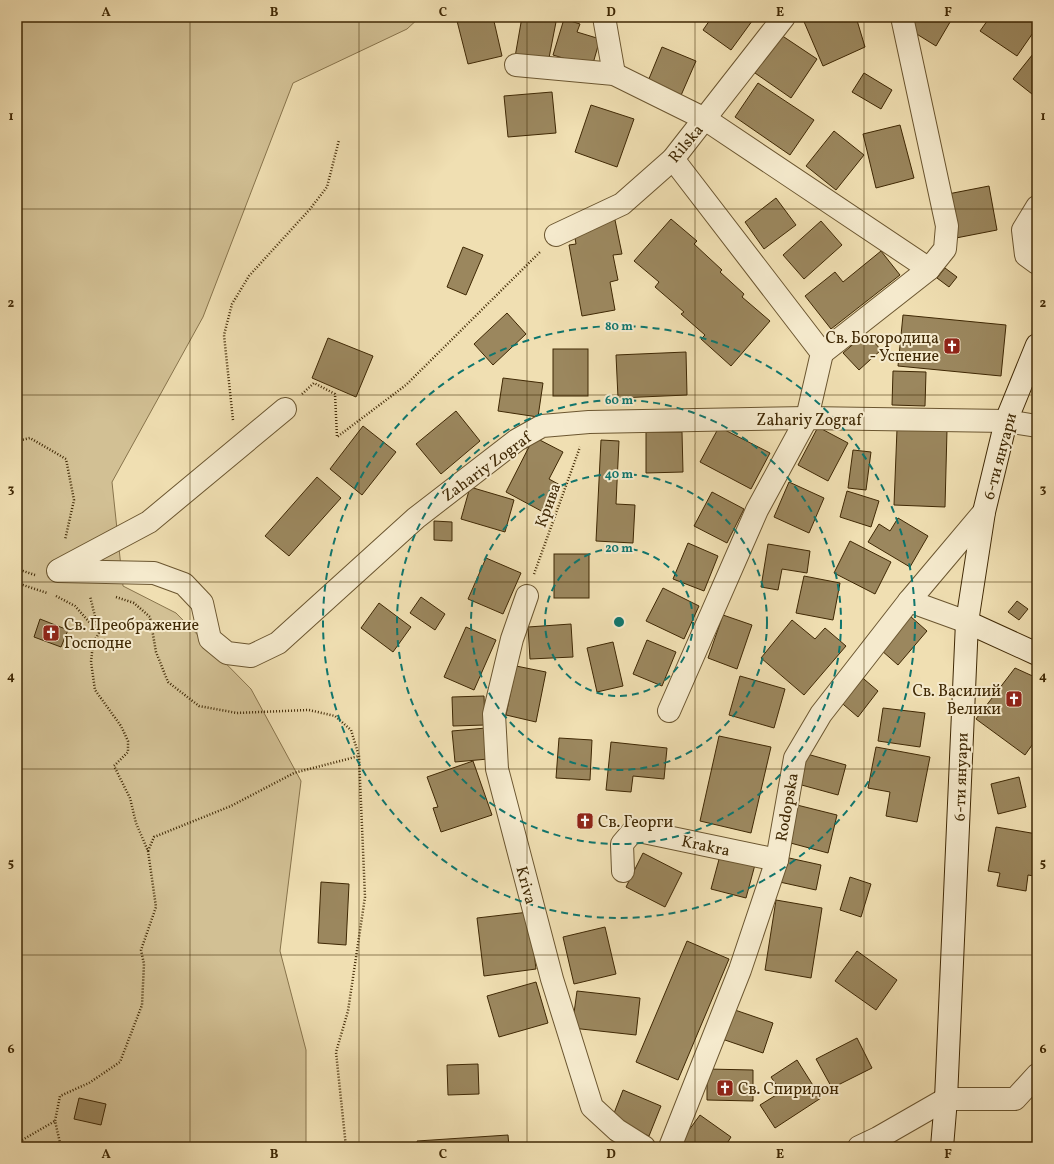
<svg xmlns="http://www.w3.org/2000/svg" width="1054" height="1164" font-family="Vollkorn,serif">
  <rect width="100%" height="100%" fill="#f0dfb2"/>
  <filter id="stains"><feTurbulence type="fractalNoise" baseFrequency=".005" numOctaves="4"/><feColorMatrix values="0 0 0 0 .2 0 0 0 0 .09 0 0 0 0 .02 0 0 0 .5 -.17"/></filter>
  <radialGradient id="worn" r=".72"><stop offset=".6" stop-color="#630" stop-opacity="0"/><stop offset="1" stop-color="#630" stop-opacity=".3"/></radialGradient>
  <path fill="#d2c094" stroke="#88744c" d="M17,17H420L407,29L293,83L203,317L112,482L123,586L176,613L251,689L301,781L280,951L306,1050V1147H17Z"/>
  <g fill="#9b875e" stroke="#3f2804">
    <path d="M456,17H493L502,56L468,64Z"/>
    <path d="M522,17H529L556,22L548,63L515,57Z"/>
    <path d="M712,17H755L731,50L703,30Z"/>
    <path d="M802,17H856L865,47L823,66Z"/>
    <path d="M914,17H953L936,46L907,28Z"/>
    <path d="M990,17H1030L1037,22V27L1017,56L980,31Z"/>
    <path d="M564,19L580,24L577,32L600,39L592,67L553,55Z"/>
    <path d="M781,35L817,59L791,98L755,73Z"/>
    <path d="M662,47L696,61L679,100L646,86Z"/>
    <path d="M1033,54L1037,57V98L1013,79Z"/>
    <path d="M864,73L892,90L881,109L852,92Z"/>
    <path d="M758,83L814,120L790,155L735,117Z"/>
    <path d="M552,92L556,133L508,137L504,96Z"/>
    <path d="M591,105L634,119L617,167L575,152Z"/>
    <path d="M900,125L914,178L876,188L863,134Z"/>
    <path d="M834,131L864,155L836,190L806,166Z"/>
    <path d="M989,186L997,230L956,238L948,194Z"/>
    <path d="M776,198L796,225L764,249L745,222Z"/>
    <path d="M671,219L697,241L694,244L722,270L720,272L744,294L742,297L770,321L731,366L701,339L705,335L681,314L684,312L655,287L659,282L634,261Z"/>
    <path d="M615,220L622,254L613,255L618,280L610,282L615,310L582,316L569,245L576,244L574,232L588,225Z"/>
    <path d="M821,221L842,245L804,279L783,255Z"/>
    <path d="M463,247L483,255L466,295L447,287Z"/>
    <path d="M881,251L900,275L831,329L805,296L835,272L843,282Z"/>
    <path d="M945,268L957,277L949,287L937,278Z"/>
    <path d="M507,313L526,334L493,365L474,344Z"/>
    <path d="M903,315L1006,325L1001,376L898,366Z"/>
    <path d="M866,333L881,350L859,370L843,353Z"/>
    <path d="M328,338L373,356L356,397L312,378Z"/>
    <rect x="553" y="349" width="35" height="47"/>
    <path d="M686,352L687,395L618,398L616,355Z"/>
    <path d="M893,371L926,372L925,406L892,405Z"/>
    <path d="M503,378L543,383L538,417L498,411Z"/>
    <path d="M456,411L480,441L441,474L416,444Z"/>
    <path d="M363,426L396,452L362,495L330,469Z"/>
    <path d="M719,427L770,453L751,489L700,462Z"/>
    <path d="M818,427L848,443L828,481L798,465Z"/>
    <path d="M897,429L947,430L945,507L894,505Z"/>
    <path d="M646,432H682L683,472L646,473Z"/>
    <path d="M534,437L563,452L549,479L560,485L545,513L506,492Z"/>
    <path d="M601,440L619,441L616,504L635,505L633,543L596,541Z"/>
    <path d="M853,450L871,452L866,490L848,488Z"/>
    <path d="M317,477L341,498L289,556L265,536Z"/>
    <path d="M789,482L824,498L809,533L774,517Z"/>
    <path d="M470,487L514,500L505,532L461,519Z"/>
    <path d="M847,491L879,501L871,527L840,517Z"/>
    <path d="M712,492L744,509L727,543L694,526Z"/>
    <path d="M898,518L928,536L910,567L868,542L879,524L890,531Z"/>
    <path d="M434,521L452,522V541L434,540Z"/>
    <path d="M850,541L891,562L875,594L834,573Z"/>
    <path d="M688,543L718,556L704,591L673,579Z"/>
    <path d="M768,544L810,551L807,573L782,569L778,590L761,587Z"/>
    <rect x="554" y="554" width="35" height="44"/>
    <path d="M486,558L521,573L503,614L468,599Z"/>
    <path d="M804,576L840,583L833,620L796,613Z"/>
    <path d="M663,588L699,606L684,639L646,621Z"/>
    <path d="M421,597L445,614L435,630L410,613Z"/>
    <path d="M1017,601L1028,609L1019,620L1008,612Z"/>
    <path d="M379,603L411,627L393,652L361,628Z"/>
    <path d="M723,615L752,625L737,669L708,658Z"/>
    <path d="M910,616L927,631L898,665L881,650Z"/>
    <path d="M40,619L68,630L61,647L34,637Z"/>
    <path d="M792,620L815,639L825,628L846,646L804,695L761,658Z"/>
    <path d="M571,624L573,657L530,659L528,627Z"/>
    <path d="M466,627L496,640L474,690L444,677Z"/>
    <path d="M647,640L676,652L662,686L633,674Z"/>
    <path d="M613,642L623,686L597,692L587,648Z"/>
    <path d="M516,666L546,672L536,722L506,715Z"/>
    <path d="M1015,668L1037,678V738L1025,755L976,719Z"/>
    <path d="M858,674L878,691L858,717L837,699Z"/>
    <path d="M740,676L785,689L774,728L729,715Z"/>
    <path d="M484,696L485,725L453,726L452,697Z"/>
    <path d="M883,708L925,713L920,747L878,741Z"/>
    <path d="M486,728L488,759L455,762L452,731Z"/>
    <path d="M719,736L771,747L751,833L700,821Z"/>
    <path d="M559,738L592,740L590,780L556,778Z"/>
    <path d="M611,742L667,748L664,779L633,776L631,792L606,790Z"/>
    <path d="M876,747L930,757L917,822L886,816L890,792L868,788Z"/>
    <path d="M807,754L846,765L838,795L798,784Z"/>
    <path d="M473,761L492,815L441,832L433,808L438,807L427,777Z"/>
    <path d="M1019,777L1026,807L998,814L991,784Z"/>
    <path d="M793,804L837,815L828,853L783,841Z"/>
    <path d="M996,827L1037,834V861L1034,876L1028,875L1026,891L997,886L1000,873L988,871Z"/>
    <path d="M721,852L756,861L746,898L711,889Z"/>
    <path d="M643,853L682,873L665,907L626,887Z"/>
    <path d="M780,856L821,865L816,890L775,881Z"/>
    <path d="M850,877L871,884L861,917L840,910Z"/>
    <path d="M321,882L349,884L346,945L318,943Z"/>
    <path d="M776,900L822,908L811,978L765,970Z"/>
    <path d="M529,912L536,969L484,976L477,918Z"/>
    <path d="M605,927L616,974L574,984L563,937Z"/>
    <path d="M687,941L729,959L678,1080L636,1062Z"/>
    <path d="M857,951L897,980L876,1010L835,981Z"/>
    <path d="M536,982L548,1023L499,1037L487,996Z"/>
    <path d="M577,991L640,998L636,1035L572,1028Z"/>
    <path d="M732,1009L773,1023L763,1053L722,1039Z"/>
    <path d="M857,1038L872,1068L832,1088L816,1059Z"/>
    <path d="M797,1060L821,1098L775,1128L760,1105L781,1092L771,1077Z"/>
    <path d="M478,1064L479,1094L448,1095L447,1065Z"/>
    <path d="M707,1069L753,1070V1101L707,1100Z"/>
    <path d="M623,1090L661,1106L649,1136L611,1121Z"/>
    <path d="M79,1098L106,1104L101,1125L74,1119Z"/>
    <path d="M700,1115L731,1137L726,1145L728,1147H681L678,1145Z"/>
    <path d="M508,1135L509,1147H418L417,1141Z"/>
  </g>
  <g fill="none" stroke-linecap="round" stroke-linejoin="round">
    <g stroke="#6b5630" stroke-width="24">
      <g id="street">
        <path d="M604,17L614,74"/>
        <path d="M516,65L614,74L705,119L929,269"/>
        <path d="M1037,207L1023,230L1026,255L1037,263"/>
        <path d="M556,235L622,204L673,159L784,17"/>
        <path d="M822,353L929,269L945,249L947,226L902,17"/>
        <path d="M59,570L149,522L285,409"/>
        <path d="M58,571L154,573L184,584L202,603L210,639L227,653L251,656L278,643L416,518L517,440L542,426L589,422L807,418L1006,421L1037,426"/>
        <path d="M527,596L512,639L494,714L497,769L552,979L592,1107L617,1130L644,1147"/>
        <path d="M909,601L967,622"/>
        <path d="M669,711L757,510L807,418L822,353L673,159"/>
        <path d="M623,871L622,844L634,830L777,860"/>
        <path d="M670,1147L740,970L777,860L795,758L821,714L909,601L984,512"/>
        <path d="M859,1147L878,1138L946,1099H1015L1037,1075"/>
      </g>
    </g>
    <g stroke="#3f2804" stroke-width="24">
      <g id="secondary">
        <path d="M967,622L1037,654"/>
        <path d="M942,1147L946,1099L967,622L984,512L1006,421L1037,345"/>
      </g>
    </g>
    <g stroke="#3f2804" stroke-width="2.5" stroke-dasharray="1 2" stroke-linecap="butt">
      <path d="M302,394L314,383L335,394L337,437L406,385L540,252"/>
      <path d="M233,420L224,335L232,304L249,276L310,209L327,187L339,140"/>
      <path d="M17,441L30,438L66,459L74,500L65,540"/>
      <path d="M17,569L35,575"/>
      <path d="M534,574L580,447"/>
      <path d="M17,583L47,593"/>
      <path d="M56,596L75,606L98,632"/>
      <path d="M116,597L134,603L150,617L156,652L168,682L199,706L237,713L309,710L335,716L351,730L359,756L365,897L348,1011L336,1052L346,1147"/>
      <path d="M148,851L154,837L231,806L294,773L359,756"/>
      <path d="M17,1143L55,1121"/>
      <path d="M61,1147L55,1121L60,1096L89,1083L120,1062L142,1005L144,964L141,950L156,907L148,851L136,823L130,798L114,766L128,752V741L121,726L95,690L91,662L93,643L99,633L90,596"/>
    </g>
    <use href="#street" stroke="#f5eacd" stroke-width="22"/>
    <use href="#secondary" stroke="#f5eacd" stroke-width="22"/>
  </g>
  <path fill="none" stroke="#3f2804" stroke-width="1" stroke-opacity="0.55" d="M190,17V1147M359,17V1147M527,17V1147M695,17V1147M864,17V1147M17,209H1037M17,395H1037M17,582H1037M17,769H1037M17,955H1037"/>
  <g fill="none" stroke="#0f766e" stroke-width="2" stroke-dasharray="7 5">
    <circle cx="619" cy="622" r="74"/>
    <circle cx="619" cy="622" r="148"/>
    <circle cx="619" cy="622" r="222"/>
    <circle cx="619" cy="622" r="296"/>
  </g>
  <defs>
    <g id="church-square" transform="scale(0.9)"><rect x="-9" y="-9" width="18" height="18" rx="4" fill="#8f2418" stroke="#f5eacd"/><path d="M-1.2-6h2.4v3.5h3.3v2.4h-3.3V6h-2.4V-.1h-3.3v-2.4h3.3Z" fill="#fff"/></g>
  </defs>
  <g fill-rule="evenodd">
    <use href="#church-square" x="952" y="346"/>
    <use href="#church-square" x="51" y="633"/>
    <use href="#church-square" x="1014" y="699"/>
    <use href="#church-square" x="585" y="821"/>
    <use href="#church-square" x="725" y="1088"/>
  </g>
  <g text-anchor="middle" stroke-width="4" stroke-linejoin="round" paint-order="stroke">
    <g font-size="16" fill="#3f2804" stroke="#f5eacd">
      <text transform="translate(685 143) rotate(-50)" y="6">Rilska</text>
      <text x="809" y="425">Zahariy Zograf</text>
      <text transform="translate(999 456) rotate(-75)" y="6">6-ти януари</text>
      <text transform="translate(486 466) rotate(-36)" y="6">Zahariy Zograf</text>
      <text transform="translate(547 505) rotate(-70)" y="6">Крива</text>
      <text transform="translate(960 777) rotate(-88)" y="6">6-ти януари</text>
      <text transform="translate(786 807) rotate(-80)" y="6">Rodopska</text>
      <text transform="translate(706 845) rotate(12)" y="6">Krakra</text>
      <text transform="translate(527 885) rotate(75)" y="6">Kriva</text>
    </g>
    <g font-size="16" fill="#3f2804" stroke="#f5eacd" text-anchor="start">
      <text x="939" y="343" text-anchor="end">Св. Богородица<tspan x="939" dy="18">- Успение</tspan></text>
      <text x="64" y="630">Св. Преображение<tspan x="64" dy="18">Господне</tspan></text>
      <text x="1001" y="696" text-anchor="end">Св. Василий<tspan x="1001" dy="18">Велики</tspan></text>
      <text x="598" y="827">Св. Георги</text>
      <text x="738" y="1094">Св. Спиридон</text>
    </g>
  </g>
  <circle cx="619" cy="622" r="6" fill="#0f766e" stroke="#f5eacd" stroke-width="2"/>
  <g font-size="12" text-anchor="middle" font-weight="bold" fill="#0f766e" stroke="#f5eacd" stroke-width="4" stroke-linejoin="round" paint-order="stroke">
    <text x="619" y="330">80 m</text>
    <text x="619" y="404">60 m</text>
    <text x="619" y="478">40 m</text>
    <text x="619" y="552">20 m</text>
  </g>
  <rect width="1054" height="1164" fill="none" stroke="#f0dfb2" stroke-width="44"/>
  <rect x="22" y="22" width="1010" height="1120" fill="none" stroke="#3f2804" stroke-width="1.5"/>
  <g font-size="13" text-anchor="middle" font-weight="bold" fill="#3f2804">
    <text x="106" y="16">A</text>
    <text x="274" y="16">B</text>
    <text x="443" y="16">C</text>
    <text x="611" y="16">D</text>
    <text x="780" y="16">E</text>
    <text x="948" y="16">F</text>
    <text x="11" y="120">1</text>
    <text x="1043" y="120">1</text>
    <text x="11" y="307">2</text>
    <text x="1043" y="307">2</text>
    <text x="11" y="493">3</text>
    <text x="1043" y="493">3</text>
    <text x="11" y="680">4</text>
    <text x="1043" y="680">4</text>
    <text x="11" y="867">5</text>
    <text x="1043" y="867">5</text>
    <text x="11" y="1053">6</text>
    <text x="1043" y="1053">6</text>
    <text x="106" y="1158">A</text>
    <text x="274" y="1158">B</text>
    <text x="443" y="1158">C</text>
    <text x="611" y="1158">D</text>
    <text x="780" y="1158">E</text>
    <text x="948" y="1158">F</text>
  </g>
  <rect width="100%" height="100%" filter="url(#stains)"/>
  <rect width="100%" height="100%" fill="url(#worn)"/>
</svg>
